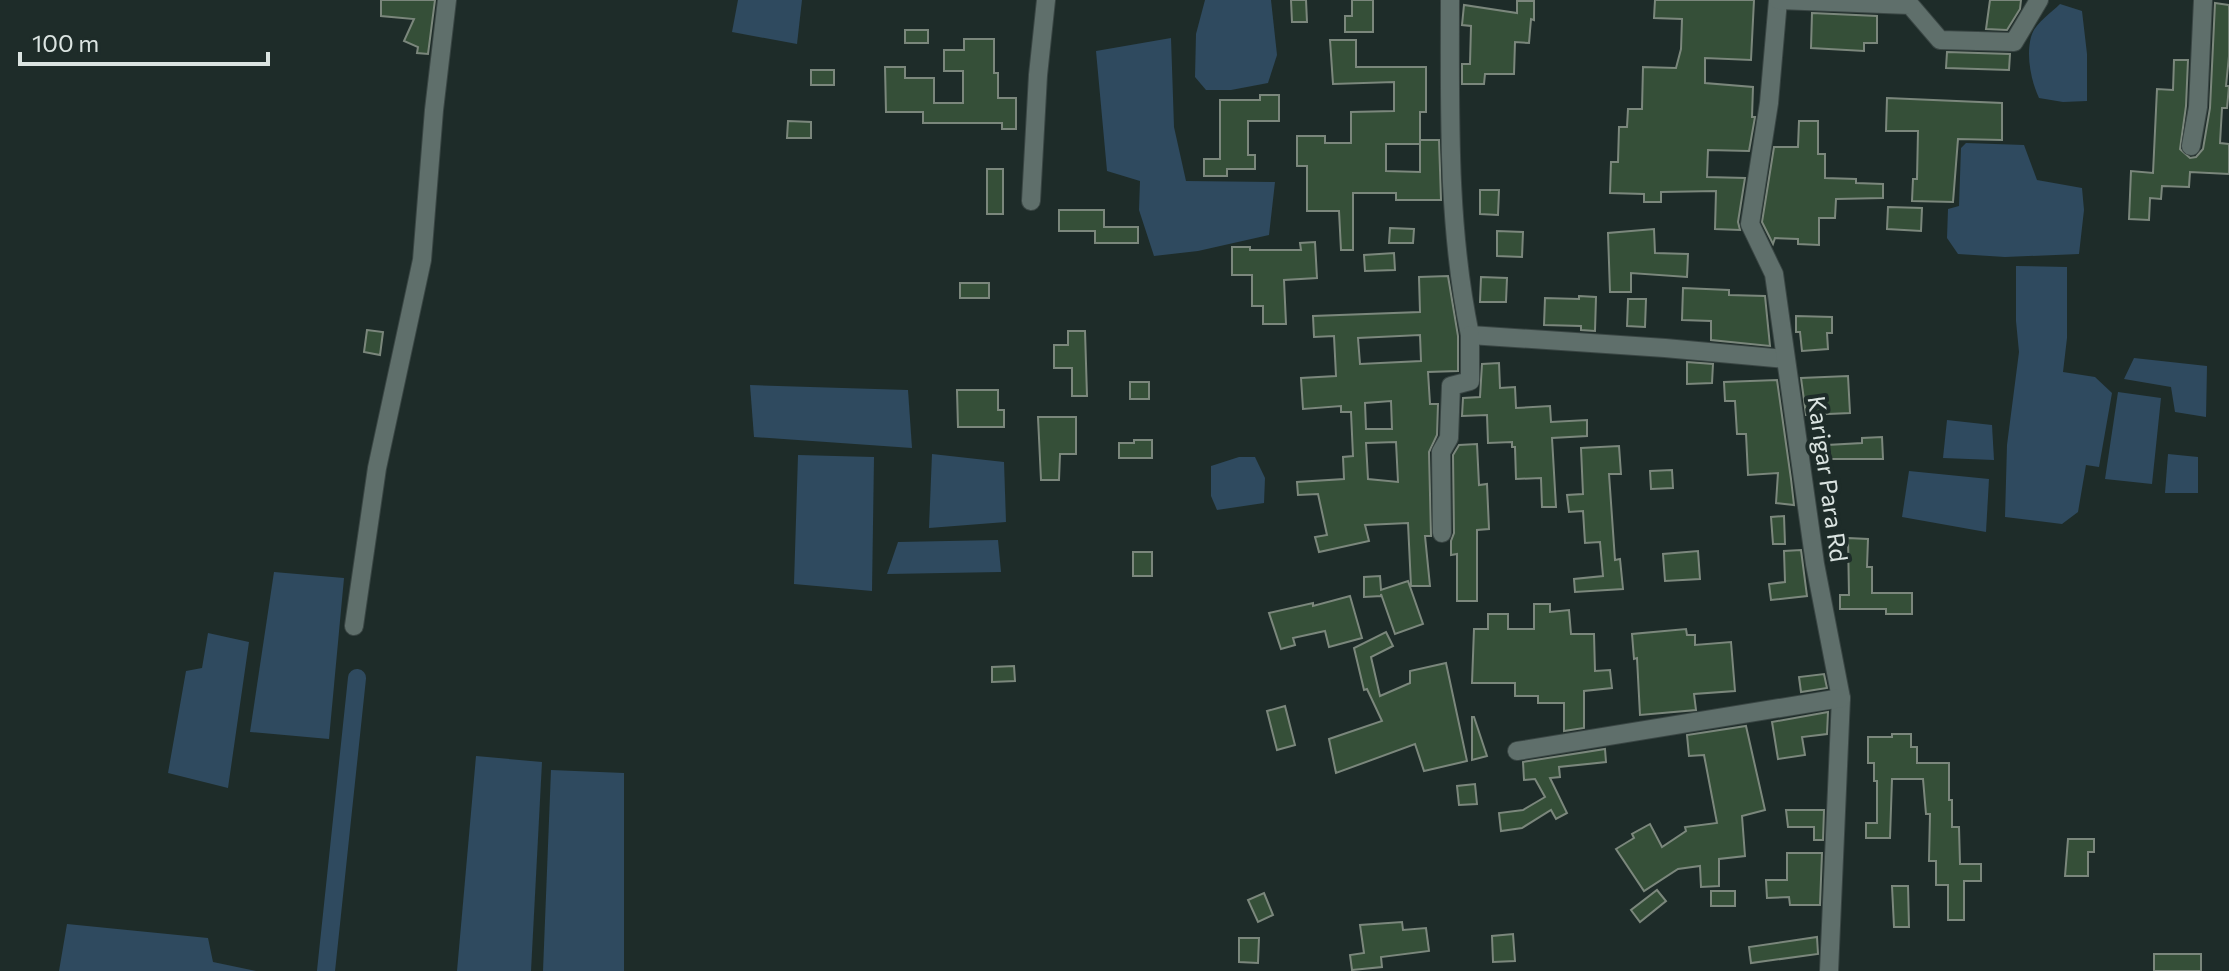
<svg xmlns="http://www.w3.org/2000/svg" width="2229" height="971" font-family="Commissioner,sans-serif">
  <rect width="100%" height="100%" fill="#1e2c29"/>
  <g fill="#2f4a5f">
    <path d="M738,0H802L797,44L732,32Z"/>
    <path d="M1205,0H1271L1277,55L1268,83L1231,90H1206L1195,77L1196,34Z"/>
    <path d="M2060,4L2082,11L2087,54V101L2063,102L2039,98C2031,81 2026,56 2031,37C2034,24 2051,13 2060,4Z"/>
    <path d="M1171,38L1174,127L1186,181L1275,182L1269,235L1198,251L1154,256L1139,210L1140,181L1107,171L1096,51Z"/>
    <path d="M1966,143L2024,145L2037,180L2082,188L2084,210L2079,254L2005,257L1958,254L1947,238L1948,209L1959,206L1961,148Z"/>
    <path d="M2016,266L2067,267V338L2063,372L2095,377L2112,393L2099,467L2086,465L2078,512L2062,524L2005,517L2007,445L2019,352L2016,321Z"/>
    <path d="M2134,358L2207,366L2206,417L2175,412L2171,387L2124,379Z"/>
    <path d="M750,385L908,390L912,448L754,437Z"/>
    <path d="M2118,392L2161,398L2152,484L2105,479Z"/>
    <path d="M1947,420L1992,425L1994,460L1943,458Z"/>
    <path d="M932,454L1004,462L1006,522L929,528Z"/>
    <path d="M2168,454L2198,457V493H2165Z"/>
    <path d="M798,455L874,457L872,591L794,584Z"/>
    <path d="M1239,457H1255L1265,478L1264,503L1217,510L1211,496V466Z"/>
    <path d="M1909,471L1989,479L1986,532L1902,517Z"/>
    <path d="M998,540L1001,572L887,574L898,542Z"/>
    <path d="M274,572L344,578L329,739L250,732Z"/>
    <path d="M208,633L249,642L228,788L168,773L186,671L202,668Z"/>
    <path d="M476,756L542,762L531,971H457Z"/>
    <path d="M551,770L624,773V971H543Z"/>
    <path d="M67,924L208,938L213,962L256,971H59Z"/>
  </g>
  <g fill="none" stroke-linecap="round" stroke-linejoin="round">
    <path stroke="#2f4a5f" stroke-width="18" d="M326,971L357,678"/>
  </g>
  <g fill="#354f38" stroke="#7b877c" stroke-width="2" fill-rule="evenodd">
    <path d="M381,0H435L428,54L417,53L418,47L404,41L414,19L381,16Z"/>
    <path d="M1291,0H1306L1307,22H1292Z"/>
    <path d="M1352,0H1373V32H1345V16H1352Z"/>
    <path d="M1655,0H1754L1751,60L1705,58V83L1753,87L1752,117H1755L1749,151L1708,150L1707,177L1745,178L1738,222L1740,230L1715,229L1716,191L1661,192V202H1644V194L1610,193L1611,162H1618L1619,127H1627L1628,109H1642L1643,67L1676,68L1681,49L1682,19L1654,18Z"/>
    <path d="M1990,0H2021L2020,9L2007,30L1986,29Z"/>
    <path d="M1517,1H1534V20L1531,19L1529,43L1515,42L1514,74H1485L1484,84H1462V64H1470L1471,26L1462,25L1464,5L1517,13Z"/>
    <path d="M2215,3L2229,5V56L2226,86H2229L2227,108H2222L2220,143L2229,144V174L2190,172L2189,187L2162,186L2161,199L2150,198L2149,220L2129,219L2131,171L2153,173L2157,89L2173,90L2174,60H2188L2186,106L2180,149L2190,158L2196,157L2203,149L2210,108Z"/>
    <path d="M1812,13L1877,16V43H1864V51L1811,48Z"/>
    <rect x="905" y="30" width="23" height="13"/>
    <path d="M964,39H994V73H998V98H1016V129H1002V123H923V112H886L885,67H905V78H934V103H963V71H944V50H964Z"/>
    <path d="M1330,40H1356V67H1426V112H1420V144H1386V171L1420,172V140H1439L1441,200H1396V193H1353V250H1341L1339,211H1307V166H1297V136H1325V143H1351V112L1394,111V82L1333,84Z"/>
    <path d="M1947,52L2010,54L2009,70L1946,68Z"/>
    <rect x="811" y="70" width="23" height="15"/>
    <path d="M1260,95H1279V121H1248V155H1255V169H1227V176H1204V159H1220V100H1260Z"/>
    <path d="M1887,98L2002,103V140L1958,139L1953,202L1912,201L1913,179H1917L1918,131H1886Z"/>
    <path d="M788,121L811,122V138H787Z"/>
    <path d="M1799,121H1818V154H1825V178L1856,179V183L1883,184V198L1836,199L1835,218H1819V245L1798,244V239L1775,238L1773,244L1762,222L1774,147H1798Z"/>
    <rect x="987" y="169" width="16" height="45"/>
    <path d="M1480,190H1499L1498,215L1480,214Z"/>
    <path d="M1888,207L1922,208L1921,231L1887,229Z"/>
    <path d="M1059,210H1104V227H1138V243H1095V231H1059Z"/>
    <path d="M1390,228L1414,229L1413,243H1389Z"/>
    <path d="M1654,229L1655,253L1688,254L1687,277L1631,273V292H1610L1608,233Z"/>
    <path d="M1497,231L1523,232L1522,257L1497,256Z"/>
    <path d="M1315,242L1317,278L1284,280L1286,324H1263V306H1252V275H1232V247H1250V250H1301L1300,243Z"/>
    <path d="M1394,253L1395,270L1365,271L1364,255Z"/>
    <path d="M1448,276L1458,336V371L1428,372L1430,404H1438L1437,435L1429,452L1431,536H1425L1430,586H1411L1408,523L1365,525L1369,541L1319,552L1315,537L1327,535L1318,494L1298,495L1297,482L1344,479L1343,457L1353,456L1351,412H1341V406L1303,409L1301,378L1336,376L1334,336L1314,337L1313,316L1420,312L1419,277ZM1420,335L1421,361L1360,364L1358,338ZM1391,401L1392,429H1366L1365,403ZM1396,442L1398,482L1368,479L1366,443Z"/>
    <path d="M1481,277L1507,278L1506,302H1480Z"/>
    <rect x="960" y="283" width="29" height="15"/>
    <path d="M1683,288L1729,290V295L1765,296L1770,346L1711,340V321L1682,320Z"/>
    <path d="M1579,296L1596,297L1595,331L1581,330V326L1544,325L1545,298L1579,299Z"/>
    <path d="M1628,299H1646L1645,327L1627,326Z"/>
    <path d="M1796,316L1832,317V333H1827L1828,349L1802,351L1800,332H1796Z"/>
    <path d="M367,330L383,332L380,355L364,352Z"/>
    <path d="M1068,331H1085L1087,396H1072V368H1054V345H1068Z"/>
    <path d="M1687,362L1713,364L1712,383L1687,384Z"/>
    <path d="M1499,363L1500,388L1515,387L1516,408L1550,406L1551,422L1587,420V436L1552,438L1556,507H1542L1541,478L1516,479L1515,447H1512V442L1488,443L1487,415L1462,416L1463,398L1480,397L1482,364Z"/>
    <path d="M1848,376L1850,413L1806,415L1801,378Z"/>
    <path d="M1777,380L1791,479L1794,505L1776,503L1778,473L1748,475L1746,434H1737L1735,401H1725L1724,382Z"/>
    <rect x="1130" y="382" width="19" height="17"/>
    <path d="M957,390H998V410H1004V427H958Z"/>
    <path d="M1038,417H1076V454H1060L1059,480H1041Z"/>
    <path d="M1882,437L1883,459H1828L1827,445L1862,443V438Z"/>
    <path d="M1134,440H1152V458H1119V443H1134Z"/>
    <path d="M1477,444L1479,485L1487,484L1489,529L1477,530V601H1457V554L1451,555V541L1454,533L1453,455L1459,445Z"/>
    <path d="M1619,446L1621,474H1609L1615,560L1620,559L1623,589L1575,592L1574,579L1603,576L1600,542L1585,543L1583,511L1569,512L1567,495L1583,494L1581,448Z"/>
    <path d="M1672,470L1673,488L1651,489L1650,471Z"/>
    <path d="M1784,516L1785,544H1773L1771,517Z"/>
    <path d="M1848,538L1868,539L1867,567H1872V593H1912V614H1886V609H1840V595H1849Z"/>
    <path d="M1801,550L1807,596L1771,600L1769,584L1785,582L1784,551Z"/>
    <path d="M1698,551L1700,579L1665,581L1663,554Z"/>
    <rect x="1133" y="552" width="19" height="24"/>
    <path d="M1380,576L1381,590L1408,581L1423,624L1395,634L1381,594V596L1364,597V577Z"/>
    <path d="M1350,596L1362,638L1329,647L1325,631L1293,638L1295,645L1281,649L1269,613L1313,603V606Z"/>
    <path d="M1534,604H1550V612L1569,610L1571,634H1594L1595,671L1610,670L1612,688L1584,691V728L1564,731V703H1538V696H1515V683H1472L1474,629H1488V614H1508V629H1534Z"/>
    <path d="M1686,629L1687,635H1695V645L1731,642L1735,691L1694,694L1696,710L1640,715L1637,658L1634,659L1632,634Z"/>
    <path d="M1386,632L1393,646L1371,657L1380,696L1410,683V671L1446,663L1467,761L1424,771L1415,744L1336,773L1329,739L1382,721L1367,689L1364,690L1354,648Z"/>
    <path d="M1014,666L1015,681L992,682V667Z"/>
    <path d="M1824,674L1827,688L1801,692L1799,677Z"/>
    <path d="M1285,706L1295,745L1277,750L1267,711Z"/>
    <path d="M1828,712L1827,734L1802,737L1805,755L1778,759L1772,722Z"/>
    <path d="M1472,717H1474L1487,756L1472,760Z"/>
    <path d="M1746,726L1765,810L1742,816L1745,856L1719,859V886L1701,887L1700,866L1678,869L1644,891L1616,849L1634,838L1632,834L1650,824L1662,847L1686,831L1685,827L1717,823L1704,755L1689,756L1687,735Z"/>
    <path d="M1892,734H1911V747H1917V763H1949V800H1952V827H1959L1960,864H1981V881H1964V920H1948V885H1936V861H1929L1930,814H1926L1923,779H1892L1890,838H1866V823H1877V781H1874V763H1868V737H1892Z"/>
    <path d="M1605,749L1606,762L1559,767L1560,777L1550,778L1567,813L1556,819L1551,810L1522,828L1501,831L1499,813L1523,810L1545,797L1535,779L1524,780L1523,762Z"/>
    <path d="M1475,784L1477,804L1459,805L1457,786Z"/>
    <path d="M1786,810H1824L1823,840H1814V827H1788Z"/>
    <path d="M2068,839H2094V852H2088V876H2065Z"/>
    <path d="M1787,853H1822L1820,905H1790L1789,897L1767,898L1766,880H1787Z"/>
    <path d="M1892,886H1908L1909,927H1894Z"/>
    <path d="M1657,890L1666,901L1640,922L1631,910Z"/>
    <rect x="1711" y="891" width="24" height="15"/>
    <path d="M1264,893L1273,915L1258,922L1248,900Z"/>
    <path d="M1402,922L1403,930L1426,928L1429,951L1381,957L1382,967L1352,970L1350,955L1364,953L1360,925Z"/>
    <path d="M1513,934L1515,961L1493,962L1492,936Z"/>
    <path d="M1817,937L1818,954L1751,963L1749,947Z"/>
    <path d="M1239,938H1259L1258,963L1239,962Z"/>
    <rect x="2154" y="954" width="47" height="17"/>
  </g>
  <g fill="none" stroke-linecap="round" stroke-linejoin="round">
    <g stroke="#3a4644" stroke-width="20">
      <g id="street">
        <path d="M1450,0C1450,112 1447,225 1470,335L1665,348L1785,359"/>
        <path d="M1778,0L1769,103L1750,224L1774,274L1815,564L1841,698L1829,971"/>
        <path d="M1778,0L1910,5L1940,40L2014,42L2039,0"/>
        <path d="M2191,146L2198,107L2203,0"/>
        <path d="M1031,201L1038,75L1046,0"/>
        <path d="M1442,533L1441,452L1449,438L1451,386L1470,381V335"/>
        <path d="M354,626L377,468L422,260L434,110L447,0"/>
        <path d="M1517,751L1841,698"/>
      </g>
    </g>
    <use href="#street" stroke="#5f6f6b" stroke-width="18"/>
  </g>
  <g text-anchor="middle" stroke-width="8" stroke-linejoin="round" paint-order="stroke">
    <g font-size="24" fill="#dbe4e1" stroke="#1e2c29">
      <text transform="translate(1827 479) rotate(82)" y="8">Karigar Para Rd</text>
    </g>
  </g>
  <path d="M20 52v12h248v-12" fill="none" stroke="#dbe4e1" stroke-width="4"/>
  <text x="32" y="52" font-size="24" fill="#dbe4e1" stroke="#1e2c29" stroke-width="6" paint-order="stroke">100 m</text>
</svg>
